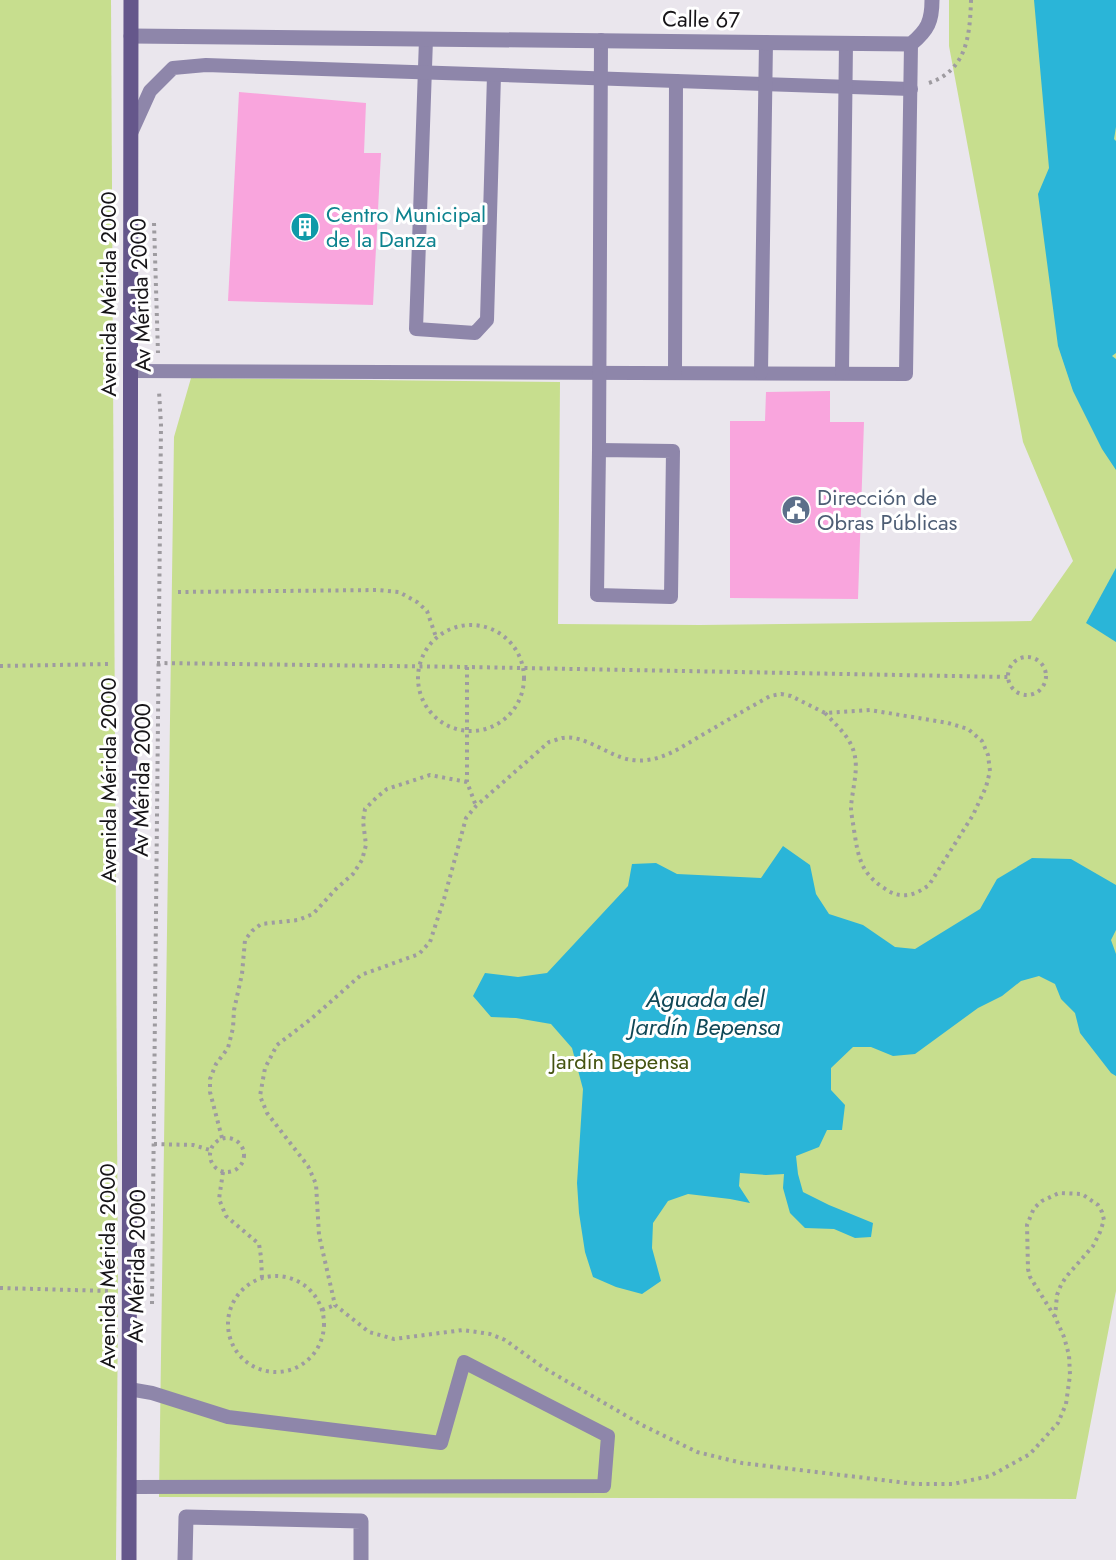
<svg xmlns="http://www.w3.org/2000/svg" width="1116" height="1560" font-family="Jost,sans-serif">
  <rect width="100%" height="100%" fill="#eae6ed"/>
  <g fill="#c7de8e">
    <path d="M0,0H111L118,1301L116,1560H0Z"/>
    <path d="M949,0H1116V1291L1076,1499L159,1497L174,437L191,378L560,382L558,624L700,625L1031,621L1073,561L1023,442L949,46Z"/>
  </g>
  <g fill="#2ab5d8">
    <path d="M1034,0H1116V127L1114,139L1116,141V353L1112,356L1116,359V470L1102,449L1073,391L1058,346L1038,194L1049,168Z"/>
    <path d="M1116,568V642L1086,623Z"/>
    <path d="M783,846L810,865L816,894L829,914L863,925L895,947L915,949L980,909L997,879L1032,858L1071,859L1116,885V930L1111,940L1116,954V1076L1111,1073L1080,1033L1075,1013L1061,999L1055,984L1039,976L1021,981L1002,996L978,1008L915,1054L893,1056L871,1047H853L831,1068V1090L845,1105L842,1130H827L819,1147L796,1156L798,1174L803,1192L829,1205L873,1223L871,1237L855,1238L834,1229L805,1228L790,1213L783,1188L784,1174L766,1175L740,1173L739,1186L750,1203L730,1199L688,1194L668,1201L653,1223L652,1248L661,1281L642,1294L616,1287L593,1277L585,1252L579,1213L577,1183L583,1089L572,1048L551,1024L516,1018L491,1017L473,996L485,973L518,977L547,973L628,886L632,864L656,863L677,874L761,878Z"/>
  </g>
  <g fill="#f9a5dd">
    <path d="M239,92L366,103L364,153H381L373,305L228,301Z"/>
    <path d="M830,391V422H864L858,599L730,598V421H765L766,392Z"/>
  </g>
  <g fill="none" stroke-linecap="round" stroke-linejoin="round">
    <g stroke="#9e9ba0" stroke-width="4" stroke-dasharray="3 4.5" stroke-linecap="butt">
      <path d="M929,83C967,70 970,35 971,0"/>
      <path d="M154,223L158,353"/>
      <path d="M178,592L379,590L399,592L417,602L427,611L436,637"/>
      <circle cx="471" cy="678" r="53"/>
      <circle cx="1027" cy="676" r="19"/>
      <path d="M157,663L467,667L1008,677"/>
      <path d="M0,666L110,664"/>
      <path d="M467,667V782L476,806"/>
      <path d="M825,713C837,726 852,738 855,757C858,771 852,792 851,807C851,814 853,822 854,830C858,855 860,873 884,888C900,900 914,896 929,885L973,815L986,787L990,771L988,755L982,741L968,729L948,723L870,710L825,713L791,696L781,694L770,696C749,708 729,719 709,731C685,744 662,764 632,760C609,757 585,734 562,738C558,739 553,741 549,742L476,806L466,818L444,899L430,942L419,954L361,975L311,1019L277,1045L265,1068L260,1096L267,1113L308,1166L316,1184L319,1235L335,1305L369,1332L394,1339L463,1330L490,1334L505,1340L544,1368L642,1425L697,1452L742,1463L915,1484H953L990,1476L1030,1454L1058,1423L1066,1404L1070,1375L1069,1355L1064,1337L1055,1317L1030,1277L1028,1269L1027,1225L1034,1208L1042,1201L1059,1193L1082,1194L1098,1205L1102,1212L1104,1220L1100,1232L1093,1246L1066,1277L1061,1285L1057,1295L1055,1317"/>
      <circle cx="227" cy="1155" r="17"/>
      <path d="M222,1138L210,1092V1079L216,1064L228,1048L233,1028L234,1010L242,974L245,940L252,931L261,924L298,920L313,914L336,889L353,874L362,860L366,845L363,821L365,809L376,798L387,789L430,775L467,782"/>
      <path d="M154,1144L193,1145L210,1150"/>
      <path d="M223,1172L219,1199L226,1216L259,1244L261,1257L262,1278"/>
      <circle cx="276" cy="1324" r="48"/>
      <path d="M0,1288L110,1291"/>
      <path d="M152,1304L161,425L159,391"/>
      <path d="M322,1310L335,1305"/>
    </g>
    <g stroke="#8e86aa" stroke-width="14">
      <path d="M426,39L416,329L475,333L487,320L494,75"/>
      <path d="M131,133L150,91L173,68L206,65L911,89"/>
      <path d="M130,371L906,374L911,44"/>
      <path d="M675,373L676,81"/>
      <path d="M761,373L766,42"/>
      <path d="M842,373L846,43"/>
      <path d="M599,450L673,451L671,597L597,595Z"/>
      <path d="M599,450L601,40"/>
      <path d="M129,1487L604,1486L608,1436L464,1362L441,1443L228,1417L152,1393L129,1389"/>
    </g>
    <g stroke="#8e86aa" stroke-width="15">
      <path d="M131,36L911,44C928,30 932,21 932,0"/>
      <path d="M185,1560L186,1517L361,1521V1560"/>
    </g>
    <path stroke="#65578b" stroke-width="15" d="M129,1560L131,0"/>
  </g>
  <defs>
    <g id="building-disc" transform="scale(1.5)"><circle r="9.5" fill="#0f9aa8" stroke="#fff"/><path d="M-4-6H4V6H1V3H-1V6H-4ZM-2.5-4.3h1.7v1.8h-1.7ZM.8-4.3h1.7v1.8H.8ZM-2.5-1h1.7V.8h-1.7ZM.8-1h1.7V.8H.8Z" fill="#fff"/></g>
    <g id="civic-disc" transform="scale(1.5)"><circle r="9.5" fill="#5c6f8a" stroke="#fff"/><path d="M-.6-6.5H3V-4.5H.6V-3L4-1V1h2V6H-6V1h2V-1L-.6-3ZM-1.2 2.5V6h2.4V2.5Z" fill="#fff"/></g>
  </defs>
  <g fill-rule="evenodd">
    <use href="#building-disc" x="305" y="227"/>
    <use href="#civic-disc" x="796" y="510"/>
  </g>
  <g text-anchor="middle" stroke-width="6" stroke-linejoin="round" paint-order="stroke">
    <g font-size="22" fill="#161417" stroke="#fff">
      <text transform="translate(701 19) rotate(1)" y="8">Calle 67</text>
      <text transform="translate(108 294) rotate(-90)" y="8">Avenida Mérida 2000</text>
      <text transform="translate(140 295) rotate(-92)" y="8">Av Mérida 2000</text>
      <text transform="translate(108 780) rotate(-90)" y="8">Avenida Mérida 2000</text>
      <text transform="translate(141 780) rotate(-89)" y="8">Av Mérida 2000</text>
      <text transform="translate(107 1266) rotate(-90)" y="8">Avenida Mérida 2000</text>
      <text transform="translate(136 1266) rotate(-89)" y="8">Av Mérida 2000</text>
    </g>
    <g font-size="22" fill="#0d838f" stroke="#fff" text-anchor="start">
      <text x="326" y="222">Centro Municipal<tspan x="326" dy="25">de la Danza</tspan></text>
    </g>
    <g font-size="22" fill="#4e5e75" stroke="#fff" text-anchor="start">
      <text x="817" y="505">Dirección de<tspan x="817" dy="25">Obras Públicas</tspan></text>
    </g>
    <g font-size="22" fill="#445310" stroke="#fff">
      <text x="620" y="1069">Jardín Bepensa</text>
    </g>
    <g font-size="24" font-style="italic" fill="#104857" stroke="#fff">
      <text x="705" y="1007">Aguada del<tspan x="705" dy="28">Jardín Bepensa</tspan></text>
    </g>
  </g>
</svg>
